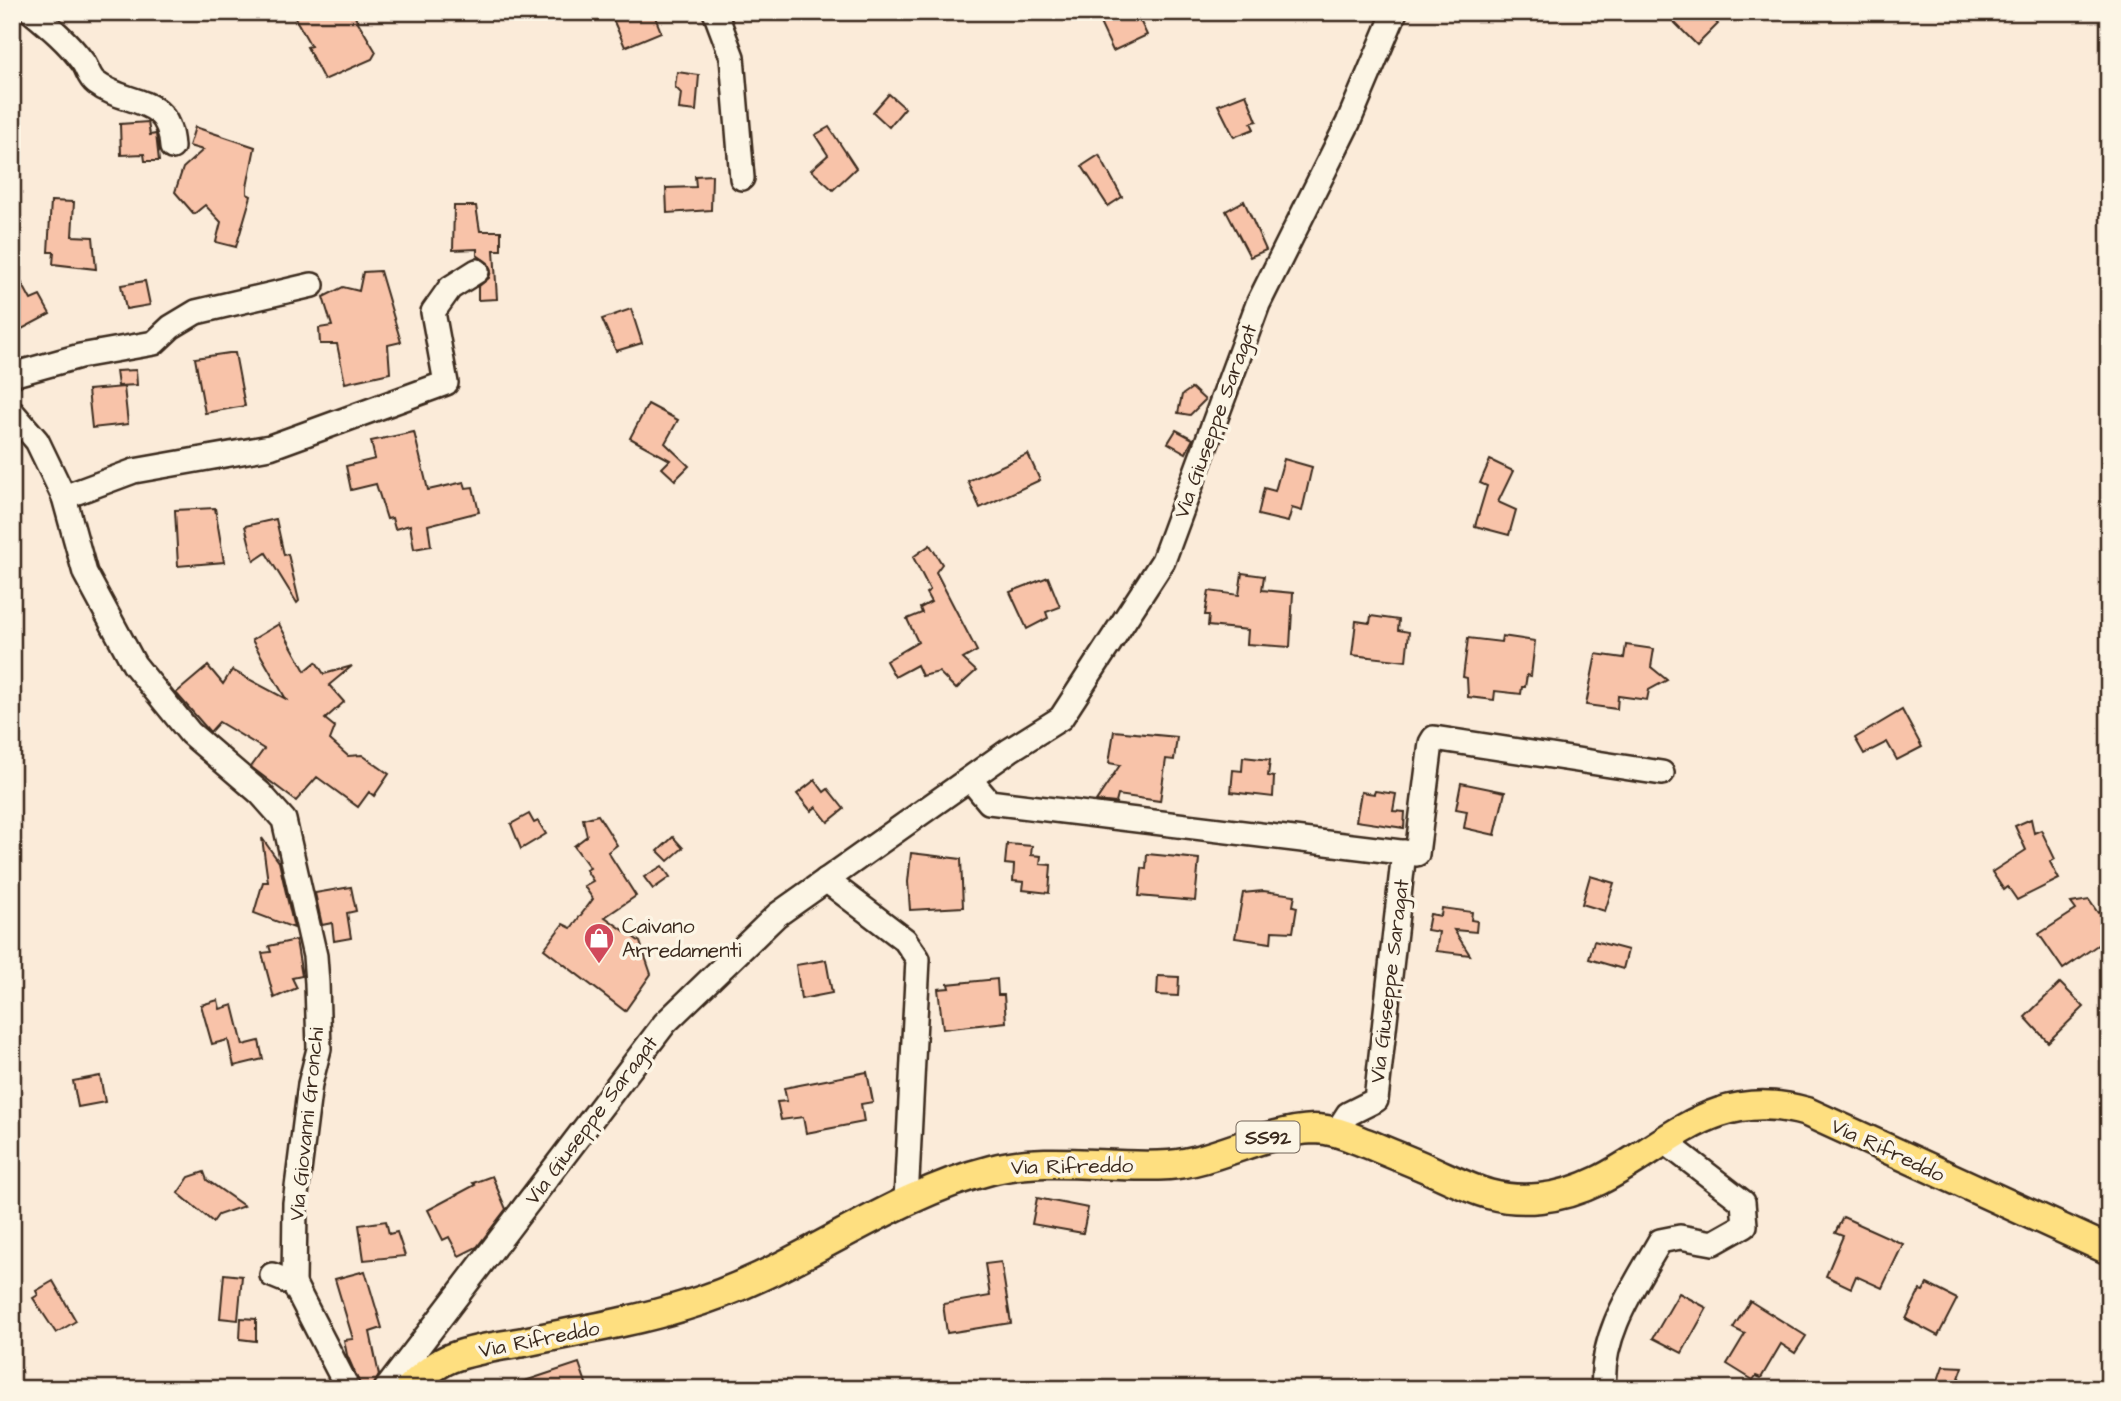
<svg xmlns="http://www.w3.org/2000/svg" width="2121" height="1401" font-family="'Architects Daughter',sans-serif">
  <rect width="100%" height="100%" fill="#fbebd9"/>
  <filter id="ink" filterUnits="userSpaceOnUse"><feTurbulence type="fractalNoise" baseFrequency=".0143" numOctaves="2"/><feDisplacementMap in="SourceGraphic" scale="14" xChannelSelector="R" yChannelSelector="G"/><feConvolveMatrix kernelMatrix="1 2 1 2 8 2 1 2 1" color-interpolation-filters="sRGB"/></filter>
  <g filter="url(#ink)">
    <g fill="#f8c3a9" stroke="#3b2a1e" stroke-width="2">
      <path d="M304,12H352L376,52L372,59L324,80L307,47L311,46L295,18Z"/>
      <path d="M625,12H653L661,32L625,47L612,17Z"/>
      <path d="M1123,12H1136L1147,35L1113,51L1100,23Z"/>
      <path d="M1678,12H1706L1718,24L1697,45L1671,19Z"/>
      <path d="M677,72L699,75L696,111L679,109L681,93L675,87Z"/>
      <path d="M889,94L905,108L889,127L873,112Z"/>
      <path d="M1246,94L1257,121L1251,123L1254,129L1234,137L1218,105Z"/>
      <path d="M148,122L150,135L156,134L159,161H145L144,154L121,155L120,124Z"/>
      <path d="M195,127L255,147L247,187V194L251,196L236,247L216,242L221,222L205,205L194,214L175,192L183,168L203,150L189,146Z"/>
      <path d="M829,127L856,168L833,190L811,170L828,155L815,135Z"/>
      <path d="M1099,155L1122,197L1108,206L1082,166Z"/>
      <path d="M712,175L711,210L667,213L666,188L696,187L695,176Z"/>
      <path d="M51,201L74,202L72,236L93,237L96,269L53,264L54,252H48Z"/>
      <path d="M1244,201L1266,250L1250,257L1226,211Z"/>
      <path d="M454,206H476L480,231H501V250H494L497,299L478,300V287L489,278L491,271L488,263L477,255V249L453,250Z"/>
      <path d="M12,265L31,300L40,296L50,314L20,330L12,317Z"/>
      <path d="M380,271L401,342L388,345L390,373L345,383L337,344H320L319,328L332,326L323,297L343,287L359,291L363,272Z"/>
      <path d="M145,281L150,305L126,309L121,285Z"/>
      <path d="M631,309L642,343L616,351L602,319Z"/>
      <path d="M229,353H235L245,406L205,413L195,358Z"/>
      <path d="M136,370L137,385L118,386L116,371Z"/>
      <path d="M124,387L128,424L92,428L88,390Z"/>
      <path d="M1192,388L1205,400L1190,415L1178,413L1182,395Z"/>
      <path d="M648,404L678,420L665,443L689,466L675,480L662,468L670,460L630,438Z"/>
      <path d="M1176,430L1193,439L1186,453L1168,443Z"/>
      <path d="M414,432L428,490L464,482L466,488L473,487L479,512L428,525L431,546L414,549L410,525L395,529L392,518L387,519L376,484L351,490L346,466L375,459L371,441Z"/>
      <path d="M1028,454L1040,480L980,508L968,481Z"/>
      <path d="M1284,459L1312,467L1302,511L1292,508L1288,522L1258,515L1264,488L1275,491Z"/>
      <path d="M1490,460L1513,471L1498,502L1516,510L1509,535L1475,526L1487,486L1480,483Z"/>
      <path d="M215,508L224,562L178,566L175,510Z"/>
      <path d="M276,519L284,555L288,554L299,601L297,603L266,553L254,561L245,526Z"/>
      <path d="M930,545L942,564L936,572L977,651L963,659L976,671L956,689L939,672L922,676L917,665L895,677L886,661L918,642L907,619L922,613L920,608L931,602L926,593L930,590L913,557Z"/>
      <path d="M1242,573L1264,576L1262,590L1293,593L1290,647L1247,644L1248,630L1208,626L1209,615H1205L1209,591L1239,595Z"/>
      <path d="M1048,577L1060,607L1046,612L1048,618L1027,629L1010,592Z"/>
      <path d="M1371,616L1399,620L1398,630L1409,632L1406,661L1352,655L1356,621L1370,623Z"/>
      <path d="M279,624L305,671L316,662L324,674L352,666L329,685L344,702L325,719L335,727L330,740L348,756L362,755L389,774L374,796L369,792L358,807L317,777L296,801L251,767L264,749L219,722L210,732L176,693L208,666L223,684L232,670L286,699L252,640Z"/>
      <path d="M1502,636L1535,641L1531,676L1527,675L1525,687H1522L1521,694L1495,691L1494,700L1468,697L1467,678L1463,677L1468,638L1501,642Z"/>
      <path d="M1626,645L1654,649L1651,667L1667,680L1649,690L1647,700L1618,696L1617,709L1586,705L1596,654L1624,658Z"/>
      <path d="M1902,710L1922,747L1897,760L1887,742L1864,754L1855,738Z"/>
      <path d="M1114,731L1177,737L1174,760L1166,759L1160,801L1118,795L1116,803L1096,801L1120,765L1109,763Z"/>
      <path d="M1243,757L1270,760L1268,776L1274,777L1273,797L1231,792L1233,770L1242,771Z"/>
      <path d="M815,780L824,792L828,789L844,809L828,822L816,807L811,811L797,794Z"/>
      <path d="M1461,783L1505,792L1495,835L1464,828L1467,811L1456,809Z"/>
      <path d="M1375,791L1396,794L1393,811L1405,812L1404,828L1356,821L1361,792L1374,794Z"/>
      <path d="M529,814L534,823L538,821L546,834L521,849L511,824Z"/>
      <path d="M598,815L617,845L608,852L636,896L605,917L640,942L651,974L625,1011L544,949L563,924L571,928L593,899L584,886L593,881L586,870L590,868L574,846L587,836L583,819Z"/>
      <path d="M2031,819L2034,833L2041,830L2055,859L2050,862L2059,879L2017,900L2008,887L2004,890L1992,872L2026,850L2015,826Z"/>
      <path d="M673,837L683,848L668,861L658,851Z"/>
      <path d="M262,838L279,862L294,928L254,913L263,882H268Z"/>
      <path d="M1007,844L1032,846L1031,855L1041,856L1040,864L1051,865L1049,893L1023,890L1024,882L1013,881L1014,865L1005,864Z"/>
      <path d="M911,853L961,859L963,907L910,910L908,882Z"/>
      <path d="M1147,854L1199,859L1195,901L1139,896L1142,868L1146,869Z"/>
      <path d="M662,866L670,877L653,889L644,877Z"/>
      <path d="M1590,876L1614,883L1605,911L1582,904Z"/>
      <path d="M351,887L356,911L347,913L351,938L334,941L332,923L322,925L315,893Z"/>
      <path d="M1263,891L1295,895L1293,906L1297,907L1293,932L1272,931L1271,943L1235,938L1243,893Z"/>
      <path d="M2089,900L2098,913L2109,906V957L2099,944L2063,969L2039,934L2076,910L2071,903Z"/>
      <path d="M1442,908L1472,912L1471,920L1477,921L1476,932L1454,930L1470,955L1436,951L1439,932L1427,930L1430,914L1441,916Z"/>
      <path d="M296,940L302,976L292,978L297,988L274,998L262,953L271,952L269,946Z"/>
      <path d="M1594,941L1628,950L1623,969L1589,959Z"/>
      <path d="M826,960L832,993L801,999L796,965Z"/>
      <path d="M1158,976L1179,977L1178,996L1157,995Z"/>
      <path d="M997,979L998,995H1004L1006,1022L943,1029L938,989L949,988L948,984Z"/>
      <path d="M2060,983L2084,1007L2048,1042L2025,1017Z"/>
      <path d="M218,1000L220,1009L233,1005L243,1045L259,1041L263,1059L234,1066L228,1040L212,1044L201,1005Z"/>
      <path d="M867,1072L873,1102L861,1104L864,1122L806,1133L803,1117L781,1120L777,1102L787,1101L784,1088Z"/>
      <path d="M100,1076L105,1102L78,1107L73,1081Z"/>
      <path d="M204,1172L207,1180L244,1206L218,1215L213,1222L178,1193L189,1177Z"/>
      <path d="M492,1176L506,1209L477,1247L459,1256L449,1237L443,1240L428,1210L475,1185L473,1183Z"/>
      <path d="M1037,1198L1088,1208L1083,1233L1032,1224Z"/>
      <path d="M1843,1217L1903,1244L1882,1288L1856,1276L1851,1288L1826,1276L1843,1236L1835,1233Z"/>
      <path d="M386,1221L389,1234L397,1232L405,1256L364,1260L359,1225Z"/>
      <path d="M1001,1262L1011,1323L947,1333L943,1304L990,1296L985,1264Z"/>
      <path d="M365,1271L382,1328L370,1332L379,1375L372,1389H362L347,1355L344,1340L353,1339L335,1279Z"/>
      <path d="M224,1274L242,1276L238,1320L220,1318Z"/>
      <path d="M53,1281L76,1321L56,1333L33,1298L38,1295L36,1291Z"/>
      <path d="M1927,1284L1957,1299L1938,1336L1906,1319L1920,1290L1923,1291Z"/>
      <path d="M1679,1293L1707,1308L1682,1353L1653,1338Z"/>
      <path d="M1750,1301L1806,1336L1795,1353L1781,1344L1761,1378L1756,1376L1753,1380L1727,1364L1745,1334L1733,1328Z"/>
      <path d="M241,1318L256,1319V1341L240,1339Z"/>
      <path d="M579,1363L588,1389H511L510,1386Z"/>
      <path d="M1943,1366L1963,1367L1955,1389H1935Z"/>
    </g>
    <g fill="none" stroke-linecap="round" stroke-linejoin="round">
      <g stroke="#3b2a1e" stroke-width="28">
        <g id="minor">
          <path d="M32,12C50,27 68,42 82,61C88,68 88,77 96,83C127,107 169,93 172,147"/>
          <path d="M715,12L732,57L742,178"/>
          <path d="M12,375L80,356L154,343L171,327L196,312L312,285"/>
          <path d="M12,412L37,441L64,497L85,573L134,664L190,733L260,793L284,820L315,956L317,983L319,1049L310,1084L295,1203L294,1284L272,1275"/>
          <path d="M64,497L134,471L270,447L446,383L433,312L450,288L477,271"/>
          <path d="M970,779L989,802L1417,854L1431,743L1434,738L1662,773"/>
          <path d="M826,880L905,940L918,959L906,1200"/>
          <path d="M1337,1131L1348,1114L1376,1100L1404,852"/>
          <path d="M294,1284L348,1389"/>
          <path d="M386,1389L665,1023L777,915L1010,750L1061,718L1163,561L1258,304L1348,123L1395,12"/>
          <path d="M1604,1389C1599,1336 1635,1285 1660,1241L1680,1237L1713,1243L1745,1225L1743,1202L1664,1141"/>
        </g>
      </g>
      <g stroke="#3b2a1e" stroke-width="33">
        <path id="major" d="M409,1389C421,1377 435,1364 451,1358C474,1349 500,1346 524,1342C577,1331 632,1322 684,1306C793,1275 881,1198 991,1170C1048,1155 1110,1169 1169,1165C1218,1161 1264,1131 1314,1129C1335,1129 1352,1138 1371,1145C1389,1153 1408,1160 1426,1168C1467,1186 1493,1203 1540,1198C1645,1187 1689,1077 1807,1112L2109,1250"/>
      </g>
      <use href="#minor" stroke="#fcf5e5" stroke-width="23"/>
      <use href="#major" stroke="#fedf80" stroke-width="28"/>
    </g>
  </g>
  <defs>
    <g id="shop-pin" transform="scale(1.575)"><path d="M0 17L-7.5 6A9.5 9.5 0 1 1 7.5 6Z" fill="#d1495b" stroke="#fcf5e5"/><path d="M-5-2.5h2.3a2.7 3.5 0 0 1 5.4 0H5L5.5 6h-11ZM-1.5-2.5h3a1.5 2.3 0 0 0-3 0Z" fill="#fff"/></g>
  </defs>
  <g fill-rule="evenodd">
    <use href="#shop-pin" x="599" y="938"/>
  </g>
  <g text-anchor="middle" stroke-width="7" stroke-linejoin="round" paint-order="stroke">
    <rect fill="#fcf5e5" stroke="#75675a" stroke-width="2" x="1236.5" y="1121.5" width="63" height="31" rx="5"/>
    <g font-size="19" font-weight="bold" fill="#3b2a1e">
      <text x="1268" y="1144">SS92</text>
    </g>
    <g font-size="21" fill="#3b2a1e" stroke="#fcf5e5">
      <text transform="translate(1215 421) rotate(-70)" y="7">Via Giuseppe Saragat</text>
      <text transform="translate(1389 981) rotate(-83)" y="7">Via Giuseppe Saragat</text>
      <text transform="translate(591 1120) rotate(-53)" y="7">Via Giuseppe Saragat</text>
      <text transform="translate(306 1124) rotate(-84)" y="7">Via Giovanni Gronchi</text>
      <text transform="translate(1888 1150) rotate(25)" y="7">Via Rifreddo</text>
      <text transform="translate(1072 1166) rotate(-1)" y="7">Via Rifreddo</text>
      <text transform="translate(539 1339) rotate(-11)" y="7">Via Rifreddo</text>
    </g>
    <g font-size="21" fill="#3b2a1e" stroke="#fcf5e5" text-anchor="start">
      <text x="622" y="933">Caivano<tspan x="622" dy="24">Arredamenti</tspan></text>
    </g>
  </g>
  <rect width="2121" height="1401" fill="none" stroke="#fcf5e5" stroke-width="42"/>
  <rect x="21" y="21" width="2079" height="1359" fill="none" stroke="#3b2a1e" stroke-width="2.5" filter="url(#ink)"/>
</svg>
